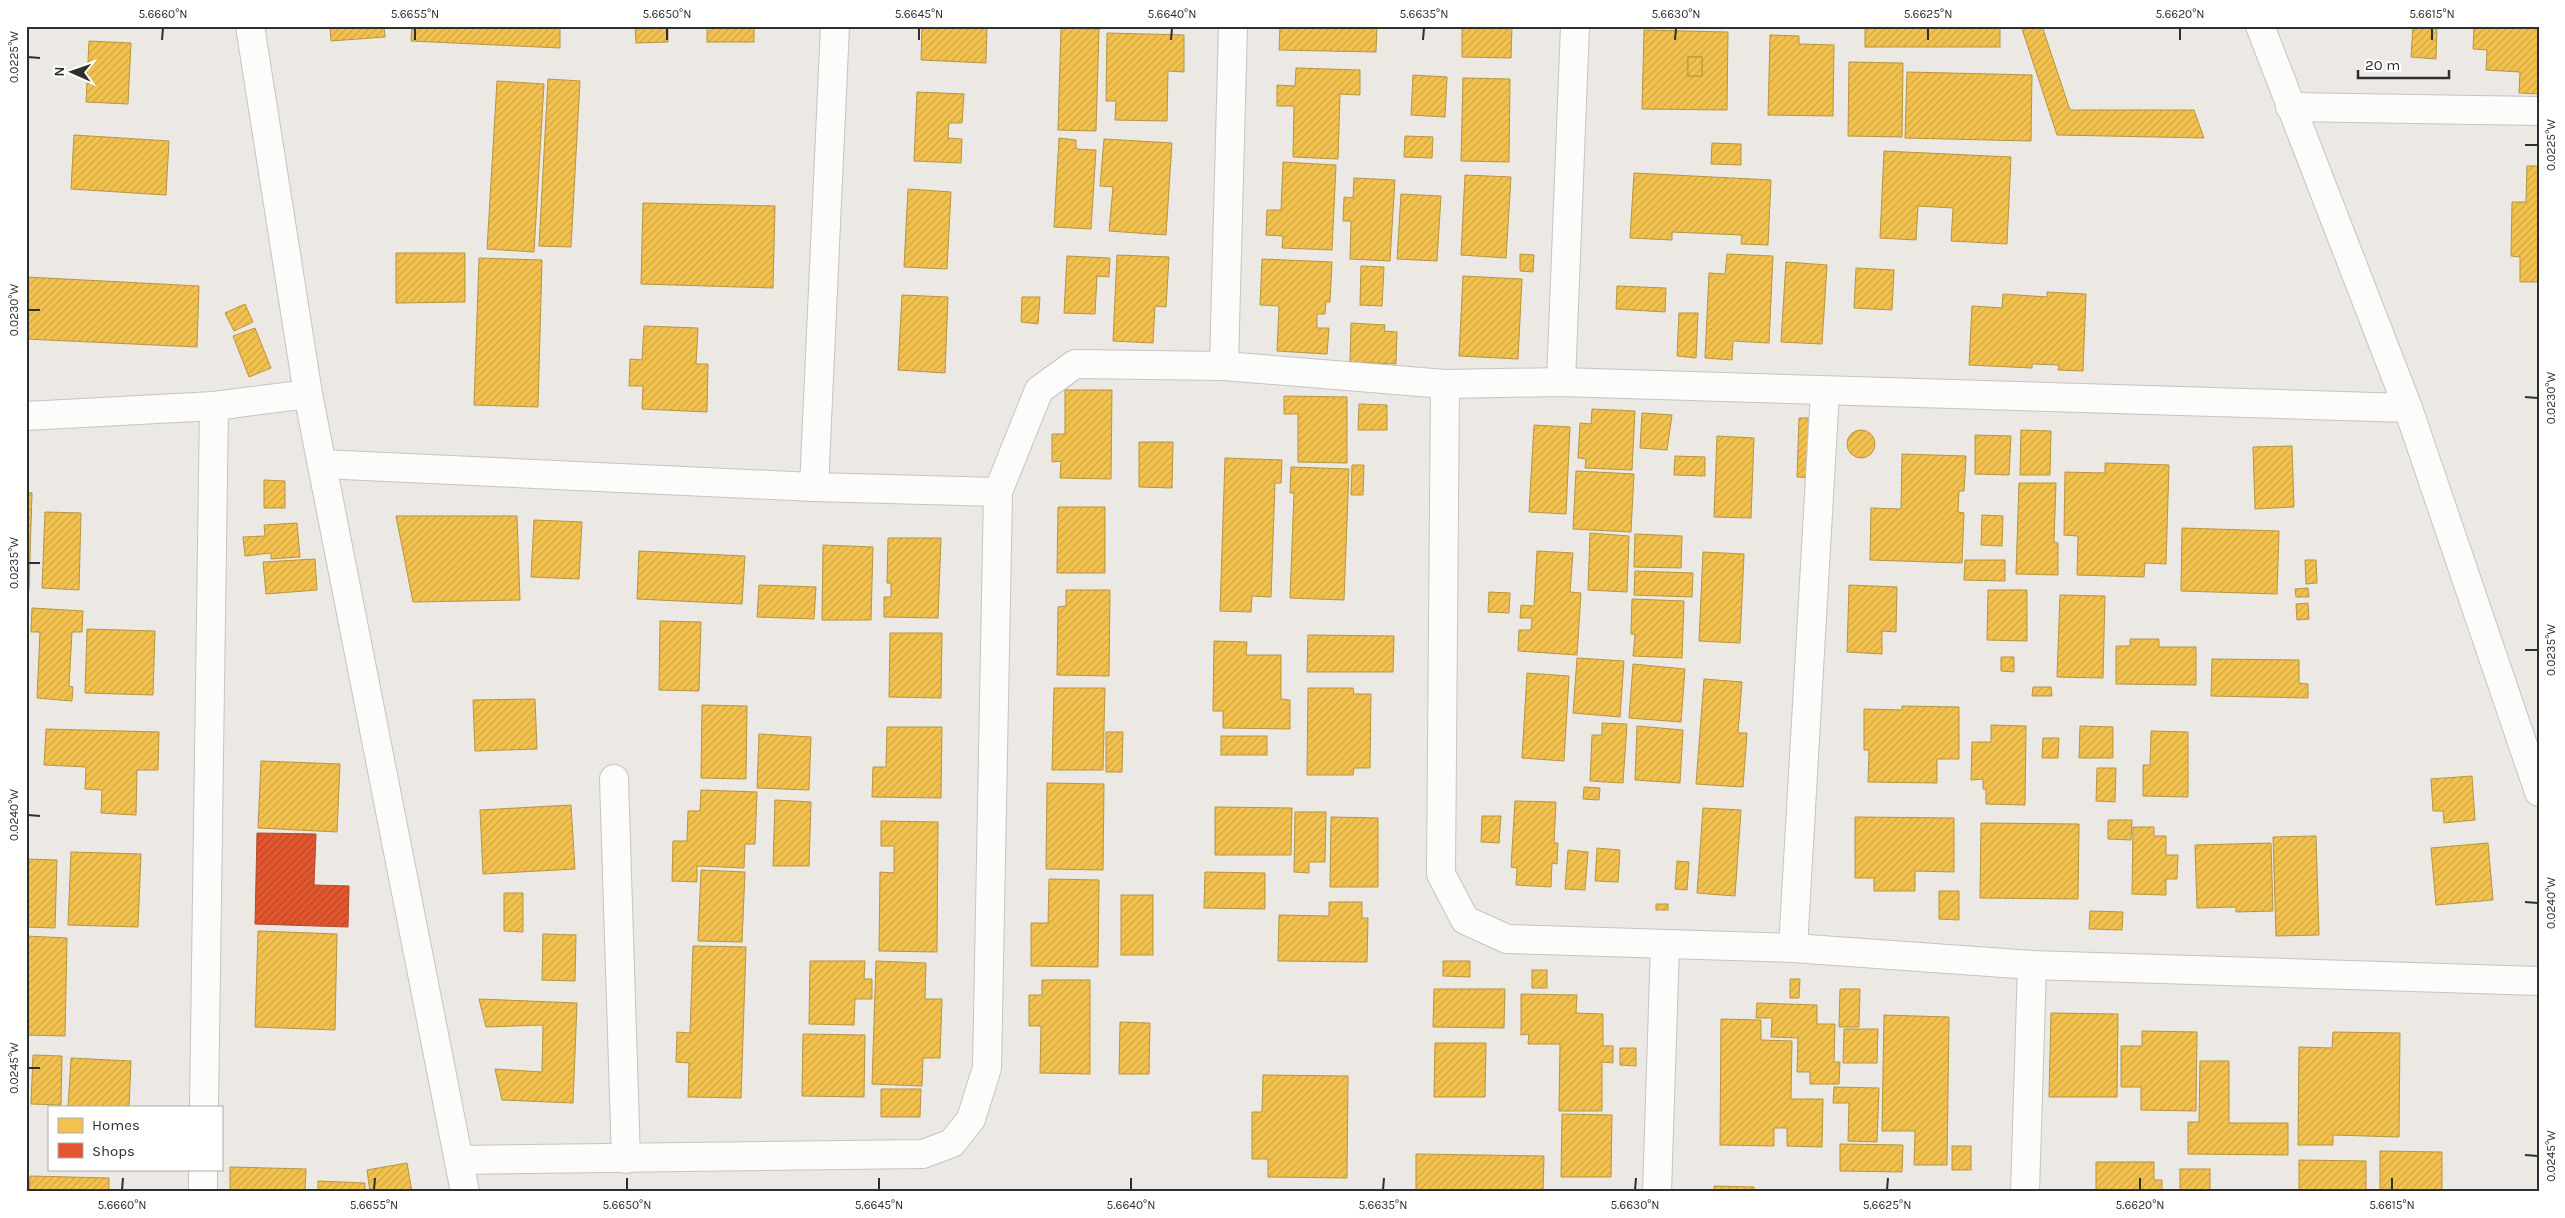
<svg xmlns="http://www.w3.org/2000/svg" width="2565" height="1218" font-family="Karla,sans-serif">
  <defs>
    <pattern id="homes-hatch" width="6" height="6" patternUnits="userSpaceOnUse" patternTransform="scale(1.25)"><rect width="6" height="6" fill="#f2c14e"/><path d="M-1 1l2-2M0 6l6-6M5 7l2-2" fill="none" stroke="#d0a644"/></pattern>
    <pattern id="shops-hatch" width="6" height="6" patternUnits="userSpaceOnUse" patternTransform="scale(1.25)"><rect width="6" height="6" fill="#e4572e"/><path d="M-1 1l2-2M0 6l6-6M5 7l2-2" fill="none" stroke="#b94828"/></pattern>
  </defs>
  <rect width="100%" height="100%" fill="#ece8e4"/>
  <g fill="url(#homes-hatch)" stroke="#b79544" fill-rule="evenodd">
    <path d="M330,26H384L385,37L331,41Z"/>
    <path d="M412,26H560V48L411,41Z"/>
    <path d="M635,26H668V42L636,43Z"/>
    <rect x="707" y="26" width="47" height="16"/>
    <path d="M922,26H987L986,63L921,60Z"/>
    <path d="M1280,26H1377L1376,52L1279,50Z"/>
    <path d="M1462,26H1512L1511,58L1462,57Z"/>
    <rect x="1865" y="26" width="135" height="21"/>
    <path d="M2021,26H2042L2070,110H2194L2204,138L2057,135Z"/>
    <path d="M2413,26H2437L2436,59L2411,57Z"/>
    <path d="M2474,26H2539V94L2519,93L2520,72L2486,70L2487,50L2473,49Z"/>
    <path d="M1061,28L1099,29L1096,131L1058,130Z"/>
    <path d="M1644,30L1728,32L1727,110L1642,109ZM1688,57H1702V76H1688Z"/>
    <path d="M1107,33L1184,35V72L1168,71L1167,121L1115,120L1116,101H1106Z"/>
    <path d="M1770,35L1799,36V44L1834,45L1833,116L1768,115Z"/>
    <path d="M89,41L131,43L128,104L86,102Z"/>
    <rect x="1688" y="57" width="14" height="19"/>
    <path d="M1849,62L1903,63L1902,137L1848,136Z"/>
    <path d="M1296,68L1360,70V95L1340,94L1338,159L1293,157L1294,106H1277V85L1295,86Z"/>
    <path d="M1907,72L2032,75L2031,141L1905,138Z"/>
    <path d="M1413,75L1447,77L1445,117L1411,115Z"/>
    <path d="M1463,78L1510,79L1509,162L1461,161Z"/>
    <path d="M548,79L580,81L571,247L539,246Z"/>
    <path d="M497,81L544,84L534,252L487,249Z"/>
    <path d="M917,92L964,94L962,123H949L948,138L962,139L961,163L914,161Z"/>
    <path d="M74,135L169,141L166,195L71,189Z"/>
    <path d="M1405,136L1433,137L1432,158L1404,157Z"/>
    <path d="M1059,138L1076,140V149L1096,150L1091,229L1054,227Z"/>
    <path d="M1104,139L1172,143L1166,235L1109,231L1113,187L1100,186Z"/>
    <path d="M1712,143L1741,144V165L1711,164Z"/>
    <path d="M1884,151L2011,157L2007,244L1951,241L1953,208L1918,206L1916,240L1880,238Z"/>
    <path d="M1283,162L1336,165L1332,250L1282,248L1283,236L1266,235L1267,210H1281Z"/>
    <path d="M2527,166H2539V282H2520V257L2511,256L2512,202H2526Z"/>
    <path d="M1634,173L1771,180L1768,245L1741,244L1742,235L1672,232V240L1630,238Z"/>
    <path d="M1465,175L1511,177L1506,258L1461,255Z"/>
    <path d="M1354,178L1395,180L1390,261L1350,259L1351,221H1343L1344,197L1353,198Z"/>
    <path d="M908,189L951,192L947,269L904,267Z"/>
    <path d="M1401,194L1441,196L1437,261L1397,259Z"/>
    <path d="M643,203L775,206L773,288L641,284Z"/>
    <path d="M396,253H465V302L396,303Z"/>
    <path d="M1520,254L1534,255L1533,272L1520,271Z"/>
    <path d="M1727,254L1773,256L1769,343L1733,341L1732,360L1705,358L1709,273L1725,274Z"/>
    <path d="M1117,255L1169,257L1166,307L1155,306L1153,343L1113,341Z"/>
    <path d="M1067,256L1110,258L1109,277L1097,276L1095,314L1064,313Z"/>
    <path d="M479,258L542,260L538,407L474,405Z"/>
    <path d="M1262,259L1332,262L1330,302H1326L1325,314H1317V328H1329L1327,354L1277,351L1279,306L1260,305Z"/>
    <path d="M1786,262L1827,265L1822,344L1781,342Z"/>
    <path d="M1361,266L1384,267L1382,306L1360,305Z"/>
    <path d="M1856,268L1894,270L1892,310L1854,308Z"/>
    <path d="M1463,276L1522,279L1518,359L1459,356Z"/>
    <path d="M26,277L199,286L197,347L26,339Z"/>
    <path d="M1617,286L1666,288L1665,312L1616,309Z"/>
    <path d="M2047,292L2086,294L2083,371L2058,370L2059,365L2032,364V368L1969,365L1972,306L2002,308L2003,294L2047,297Z"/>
    <path d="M902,295L948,297L945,373L898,370Z"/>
    <path d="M1022,297H1040L1038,324L1021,322Z"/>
    <path d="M245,304L253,322L234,331L225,313Z"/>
    <path d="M1679,313H1698L1696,358L1677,356Z"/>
    <path d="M1351,323L1385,325L1384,331L1397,332L1396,364L1350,362Z"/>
    <path d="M644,326L698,328L696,364H708L707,412L642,409L643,386H629L630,359L642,360Z"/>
    <path d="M255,328L271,368L249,377L233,336Z"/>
    <path d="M1065,390H1112L1111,479L1060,478L1061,461L1052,462V434H1065Z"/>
    <path d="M1284,396L1347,397V463L1298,462V414H1284Z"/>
    <path d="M1359,404L1387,405V430H1358Z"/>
    <path d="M1592,409L1635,411L1632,470L1585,468L1586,459L1578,458L1580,423L1591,424Z"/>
    <path d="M1642,413L1672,415L1667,450L1640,448Z"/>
    <path d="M1799,418H1819L1817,478L1797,477Z"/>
    <path d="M1534,425L1570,427L1566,514L1529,512Z"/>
    <circle cx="1861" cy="444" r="14"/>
    <path d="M2021,430L2051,431L2050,475H2020Z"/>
    <path d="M1975,435L2011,436L2009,475L1975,474Z"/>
    <path d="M1717,436L1754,438L1751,518L1714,517Z"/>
    <path d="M1139,442H1173L1172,488L1139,487Z"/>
    <path d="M2292,446L2294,507L2255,509L2253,447Z"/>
    <path d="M1902,454L1966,456L1964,491H1959L1958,512L1964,513L1962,563L1870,560L1871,508L1901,509Z"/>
    <path d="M1675,456L1705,457V476L1674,475Z"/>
    <path d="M1225,458L1282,460L1281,483H1275L1271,597L1252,596L1251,612L1220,611Z"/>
    <path d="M2105,463L2169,465L2166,564L2145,563L2144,577L2077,575L2078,536L2064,535L2065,472L2105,473Z"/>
    <path d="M1352,465H1364L1363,495H1351Z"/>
    <path d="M1291,467L1349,469L1344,600L1290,598L1294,493H1290Z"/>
    <path d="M1576,471L1634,474L1631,532L1573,529Z"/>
    <path d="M264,480L285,481V508H264Z"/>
    <path d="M2019,483H2056L2054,542L2058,543V575L2016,574Z"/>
    <path d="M26,492L32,493L29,591L26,590Z"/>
    <path d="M1058,507H1105V573H1057Z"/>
    <path d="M45,512L81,513L79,590L42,588Z"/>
    <path d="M1982,515L2003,516L2002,546L1981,545Z"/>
    <path d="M396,516H517L520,600L413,602Z"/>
    <path d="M534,520L582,522L579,579L531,577Z"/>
    <path d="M297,523L300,557L271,559V553L245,556L243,537L265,536L264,525Z"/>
    <path d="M2182,528L2279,531L2277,594L2181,591Z"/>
    <path d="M1590,533L1629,536L1627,592L1588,590Z"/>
    <path d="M1635,534L1682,536L1681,568L1634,567Z"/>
    <path d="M888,538H941L938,618L884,617V597H891V583H887Z"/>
    <path d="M823,545L873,547L871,620H822Z"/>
    <path d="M639,551L745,556L742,604L637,599Z"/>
    <path d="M1537,551L1573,553L1570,592L1581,593L1577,655L1518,651L1519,630H1531L1532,618H1520L1521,605L1534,606Z"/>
    <path d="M1703,552L1744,554L1740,643L1699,641Z"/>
    <path d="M315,559L317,590L266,594L263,562Z"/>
    <path d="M1965,560H2005V581L1964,580Z"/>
    <path d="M2305,560H2316L2317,583L2306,584Z"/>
    <path d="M1635,571L1693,573L1692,597L1634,595Z"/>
    <path d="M759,585L816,587L814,619L757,617Z"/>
    <path d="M1849,585L1897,587L1896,632L1882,631V654L1847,652Z"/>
    <path d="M2308,588L2309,597H2296L2295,589Z"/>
    <path d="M1066,590H1110L1109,676L1057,675L1058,607L1066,606Z"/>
    <path d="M1988,590H2027V641L1987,640Z"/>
    <path d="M1489,592L1510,593L1509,613L1488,612Z"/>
    <path d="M2060,595L2105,596L2103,678L2057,677Z"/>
    <path d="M1632,599L1684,601L1682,658L1633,656L1635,634H1631Z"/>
    <path d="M2308,603L2309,619L2297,620L2296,604Z"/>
    <path d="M32,608L83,611L82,632H72L69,686L73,687L72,701L37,698L40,632H31Z"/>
    <path d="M660,621L701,622L699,691L659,690Z"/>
    <path d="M87,629L155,631L153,695L85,693Z"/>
    <path d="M890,633H942L941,698L889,697Z"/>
    <path d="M1308,635L1394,636L1393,672H1307Z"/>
    <path d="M2130,639H2159V647H2196V685L2116,684V646H2130Z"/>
    <path d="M1214,641L1247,642L1246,655H1281V699L1290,700V729L1223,728V711H1213Z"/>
    <path d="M2001,657H2014V672L2001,671Z"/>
    <path d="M1577,658L1624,661L1620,717L1573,713Z"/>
    <path d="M2212,659L2299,660V683L2308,684V698L2211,696Z"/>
    <path d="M1633,664L1685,669L1681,722L1629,718Z"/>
    <path d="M1527,673L1569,676L1564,761L1522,758Z"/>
    <path d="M1704,679L1742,682L1738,733H1747L1743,787L1696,784Z"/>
    <path d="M2033,687H2051L2052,696H2032Z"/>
    <path d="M1054,688H1105L1103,770H1052Z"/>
    <path d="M1308,688H1353L1354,694H1371L1370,768H1354L1353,775H1307Z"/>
    <path d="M535,699L537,749L475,751L473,700Z"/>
    <path d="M702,705L747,706L746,779L701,778Z"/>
    <path d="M1902,706L1959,707V759H1937V783L1868,782L1869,750H1864V709L1902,710Z"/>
    <path d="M1602,723L1627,724L1623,783L1590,781L1592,735H1602Z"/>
    <path d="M1991,725L2026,726L2025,805L1986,804V789H1983V779L1971,780L1972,742H1991Z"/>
    <path d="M1637,726L1683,730L1680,783L1635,780Z"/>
    <path d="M2080,726L2113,727V758H2079Z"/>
    <path d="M887,727H942L941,798L872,797L873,767H886Z"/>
    <path d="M46,729L159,732L158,770H137L136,815L101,813L102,790L85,789L86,767L44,765Z"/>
    <path d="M2151,731L2188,732V797L2143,796V765H2150Z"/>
    <path d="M1106,732H1123L1122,772H1106Z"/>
    <path d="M759,734L811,737L809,790L757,788Z"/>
    <rect x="1221" y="736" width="46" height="19"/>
    <path d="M2043,738H2059L2058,758H2042Z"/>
    <path d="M261,761L340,764L337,832L258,828Z"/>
    <path d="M2097,768H2116L2115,802L2096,801Z"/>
    <path d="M2472,776L2475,820L2444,823L2443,811H2433L2431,779Z"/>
    <path d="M1047,783L1104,784L1103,870L1046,869Z"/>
    <path d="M1584,787L1600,788L1599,800L1583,799Z"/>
    <path d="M701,790L757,792L755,844H745L744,868L697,866V882L672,881L673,841H687L688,811H700Z"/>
    <path d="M775,800L811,802L809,866H773Z"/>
    <path d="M1515,801L1556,802L1554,843H1558L1557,864L1552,863L1551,887L1516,885L1517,868L1511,867Z"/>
    <path d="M571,805L575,869L483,874L480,810Z"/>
    <path d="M1215,807L1292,808L1291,855H1215Z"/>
    <path d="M1703,808L1741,810L1735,896L1697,893Z"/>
    <path d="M1295,812H1326L1325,862H1309V873L1294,872Z"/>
    <path d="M1482,816H1501L1499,843L1481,842Z"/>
    <path d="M1331,817L1378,818V887H1330Z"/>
    <path d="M1855,817L1954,818V872L1915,871V891H1874V878H1855Z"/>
    <path d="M2108,820H2132L2131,840L2108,839Z"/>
    <path d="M881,821L938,822L937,952L879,951L880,872L894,873V846H881Z"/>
    <path d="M1981,823L2079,824L2078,899L1980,898Z"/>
    <path d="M2133,827H2154V836H2166V855H2178L2177,879H2166V895L2132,894Z"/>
    <path d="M2316,836L2319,935L2276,936L2273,837Z"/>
    <path d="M2271,843L2273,911L2236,912V907L2197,908L2195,845Z"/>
    <path d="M2488,843L2493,900L2436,905L2431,848Z"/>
    <path d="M1597,848L1620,850L1618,882L1595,881Z"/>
    <path d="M1568,850L1588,852L1585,890L1565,889Z"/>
    <path d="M71,852L141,854L138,927L68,925Z"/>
    <path d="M26,859L57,860L55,928L26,927Z"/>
    <path d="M1677,861L1689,862L1687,890L1675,889Z"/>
    <path d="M701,870L745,872L742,942L698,941Z"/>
    <path d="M1205,872L1265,873V909L1204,908Z"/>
    <path d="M1049,879L1099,880L1098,967L1031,966V923H1048Z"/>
    <path d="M1939,891H1959V920L1939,919Z"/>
    <path d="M504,893H523V932L504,931Z"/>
    <rect x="1121" y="895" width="32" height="60"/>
    <path d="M1329,902H1362V918H1368L1367,962L1278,961L1279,915L1329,916Z"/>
    <rect x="1656" y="904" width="12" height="6"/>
    <path d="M2090,911L2123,912L2122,930L2089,929Z"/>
    <path d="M258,931L337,934L335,1030L255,1027Z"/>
    <path d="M543,934L576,935L575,981L542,980Z"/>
    <path d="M26,936L67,938L65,1036L26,1035Z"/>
    <path d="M693,946L746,947L741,1098L688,1097L689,1063L676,1062L677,1032L690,1033Z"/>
    <path d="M810,961H865L864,979H872V999H855L854,1025L809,1024Z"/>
    <path d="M876,961L926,963L925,999H942L940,1058H923L922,1086L872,1084Z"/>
    <path d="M1443,961H1470V977L1443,976Z"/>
    <rect x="1532" y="970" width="15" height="18"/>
    <path d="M1790,979H1800L1799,998H1790Z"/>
    <path d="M1042,980H1090V1074L1040,1073L1041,1026H1029V995H1042Z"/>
    <path d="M1434,989H1505L1504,1028L1433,1027Z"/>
    <path d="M1840,989H1860L1859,1027H1839Z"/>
    <path d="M1521,994L1577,995L1576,1013L1603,1014V1046H1613V1063L1602,1062V1111H1559L1560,1044H1528L1529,1034L1521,1035Z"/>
    <path d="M479,999L577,1003L573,1103L502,1100L495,1069L542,1072L543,1025L486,1027Z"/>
    <path d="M1757,1003L1817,1005V1024H1835L1834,1062H1840L1839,1084H1810V1072H1797L1798,1038L1771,1037L1772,1018H1756Z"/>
    <path d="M2051,1013L2118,1014L2117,1097H2049Z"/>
    <path d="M1884,1015L1949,1017L1947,1165H1914L1915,1131H1882Z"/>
    <path d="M1721,1019L1761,1020V1040L1792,1041L1791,1099H1823L1822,1147L1787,1146V1128H1774V1146L1720,1145Z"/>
    <path d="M1120,1022L1150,1023L1149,1074H1119Z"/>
    <path d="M1844,1029H1878L1877,1063H1843Z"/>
    <path d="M2142,1031L2197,1032L2196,1111L2141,1110V1087H2121V1046H2142Z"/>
    <path d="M2333,1032L2400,1033L2399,1137L2333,1135V1145H2298L2299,1047L2332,1048Z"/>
    <path d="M803,1034L865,1035L864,1097L802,1096Z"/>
    <path d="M1435,1043H1486L1485,1097H1434Z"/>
    <path d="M1620,1048H1636V1066L1620,1065Z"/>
    <path d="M33,1055L62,1056L61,1105L31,1104Z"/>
    <path d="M71,1058L131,1061L129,1107H68Z"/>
    <path d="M2200,1061H2229V1123H2288V1155L2188,1154V1122H2199Z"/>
    <path d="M1263,1075L1348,1076L1347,1178L1268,1177V1159H1252V1112H1262Z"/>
    <path d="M1834,1087L1879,1088L1877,1142L1848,1141L1849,1103H1833Z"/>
    <path d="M881,1089H921L920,1117H881Z"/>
    <path d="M1562,1114L1612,1115L1611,1177H1561Z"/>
    <path d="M1840,1144L1903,1145L1902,1172L1840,1171Z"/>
    <rect x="1952" y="1146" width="19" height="24"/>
    <path d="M2380,1151L2442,1152V1192H2380Z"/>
    <path d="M1416,1154L1544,1156L1543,1192H1416Z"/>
    <path d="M2299,1160L2366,1161V1192H2299Z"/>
    <path d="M2096,1162H2154V1180H2162V1192H2096Z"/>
    <path d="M407,1163L412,1192H370L367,1170Z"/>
    <path d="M230,1167L306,1169L305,1192H230Z"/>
    <rect x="2180" y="1169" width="30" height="23"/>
    <path d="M30,1176L109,1178V1192H29Z"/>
    <path d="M318,1181L365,1183V1192H318Z"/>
    <path d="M1714,1186L1754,1187V1192H1714Z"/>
  </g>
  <path fill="url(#shops-hatch)" stroke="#ad4b2e" d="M257,833L316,834L314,885L349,886L348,927L255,924Z"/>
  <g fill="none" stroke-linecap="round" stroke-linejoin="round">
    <g stroke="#c5c4c5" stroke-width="30">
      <g id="street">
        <path d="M250,26L308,394L465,1192"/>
        <path d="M2290,107L2539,111"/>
        <path d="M1224,366L1233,26"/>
        <path d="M1561,382L1575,26"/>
        <path d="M1445,384L1441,874L1465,920L1507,939L1793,948L2032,965L2539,981"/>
        <path d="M26,416L214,406"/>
        <path d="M322,464L814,487L998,492"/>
        <path d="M814,487L835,26"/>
        <path d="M614,779L626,1159"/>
        <path d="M1793,948L1825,391"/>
        <path d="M204,1107L214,406L308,394"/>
        <path d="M459,1160L923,1154L952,1143L971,1119L987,1068L998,492L1039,390L1075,364L1224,366L1445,384L1561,382L2408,408"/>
        <path d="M203,1192V1169"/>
        <path d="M1657,1192L1665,945"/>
        <path d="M2025,1192L2032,965"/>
      </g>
    </g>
    <g stroke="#c5c4c5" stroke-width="30">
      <path id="secondary" d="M2260,26L2408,408L2539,792"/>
    </g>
    <use href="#street" stroke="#fcfcfb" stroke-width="28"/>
    <use href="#secondary" stroke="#fcfcfb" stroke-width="28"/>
  </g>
  <path fill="none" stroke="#2e2e2e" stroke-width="2" d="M162,40L163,28M415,40V28M667,40V28M919,40V28M1171,40L1172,28M1423,40L1424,28M1675,40L1676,28M1928,40V28M2180,40V28M2432,40V28M28,57L40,58M2525,145H2538M28,310H40M2525,397L2538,398M28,563H40M2525,650H2538M28,815L40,816M2525,902L2538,903M28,1068H40M2525,1155L2538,1156M122,1190L123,1178M374,1190L375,1178M627,1190V1178M879,1190V1178M1131,1190V1178M1383,1190L1384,1178M1635,1190L1636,1178M1887,1190L1888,1178M2140,1190V1178M2392,1190V1178"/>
  <rect width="2565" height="1218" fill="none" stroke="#ffffff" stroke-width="55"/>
  <rect x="48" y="1106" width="175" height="65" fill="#ffffff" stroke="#ababab"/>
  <rect x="58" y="1118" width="25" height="15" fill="#f2c14e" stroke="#ababab"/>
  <text x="92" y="1130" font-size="15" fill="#2e2e2e">Homes</text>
  <rect x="58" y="1143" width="25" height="15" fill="#e4572e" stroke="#ababab"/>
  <text x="92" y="1156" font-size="15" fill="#2e2e2e">Shops</text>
  <g transform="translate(72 72) rotate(272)" stroke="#ffffff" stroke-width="4" paint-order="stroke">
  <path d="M0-4L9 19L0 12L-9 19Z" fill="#2e2e2e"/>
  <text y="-8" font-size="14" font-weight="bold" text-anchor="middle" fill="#2e2e2e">N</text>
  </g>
  <path d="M2358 70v8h91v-8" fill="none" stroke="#2e2e2e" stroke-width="2.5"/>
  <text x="2365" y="70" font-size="15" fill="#2e2e2e" stroke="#ffffff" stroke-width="4" paint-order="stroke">20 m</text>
  <rect x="28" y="28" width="2510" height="1162" fill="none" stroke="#2e2e2e" stroke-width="2"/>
  <g font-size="12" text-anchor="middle" fill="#2e2e2e">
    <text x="163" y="18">5.6660°N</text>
    <text x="415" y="18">5.6655°N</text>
    <text x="667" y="18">5.6650°N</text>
    <text x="919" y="18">5.6645°N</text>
    <text x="1172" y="18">5.6640°N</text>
    <text x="1424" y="18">5.6635°N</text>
    <text x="1676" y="18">5.6630°N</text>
    <text x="1928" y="18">5.6625°N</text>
    <text x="2180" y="18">5.6620°N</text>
    <text x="2432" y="18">5.6615°N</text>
    <text transform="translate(14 57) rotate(-90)" y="4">0.0225°W</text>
    <text transform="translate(2551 145) rotate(-90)" y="4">0.0225°W</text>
    <text transform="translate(14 310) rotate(-90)" y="4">0.0230°W</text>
    <text transform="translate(2551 398) rotate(-90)" y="4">0.0230°W</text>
    <text transform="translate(14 563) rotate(-90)" y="4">0.0235°W</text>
    <text transform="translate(2551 650) rotate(-90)" y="4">0.0235°W</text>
    <text transform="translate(14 815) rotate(-90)" y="4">0.0240°W</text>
    <text transform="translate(2551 903) rotate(-90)" y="4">0.0240°W</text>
    <text transform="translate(14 1068) rotate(-90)" y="4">0.0245°W</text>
    <text transform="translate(2551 1156) rotate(-90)" y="4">0.0245°W</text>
    <text x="122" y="1209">5.6660°N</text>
    <text x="374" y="1209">5.6655°N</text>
    <text x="627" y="1209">5.6650°N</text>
    <text x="879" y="1209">5.6645°N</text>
    <text x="1131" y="1209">5.6640°N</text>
    <text x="1383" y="1209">5.6635°N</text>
    <text x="1635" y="1209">5.6630°N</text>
    <text x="1887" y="1209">5.6625°N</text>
    <text x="2140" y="1209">5.6620°N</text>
    <text x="2392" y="1209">5.6615°N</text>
  </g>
</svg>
